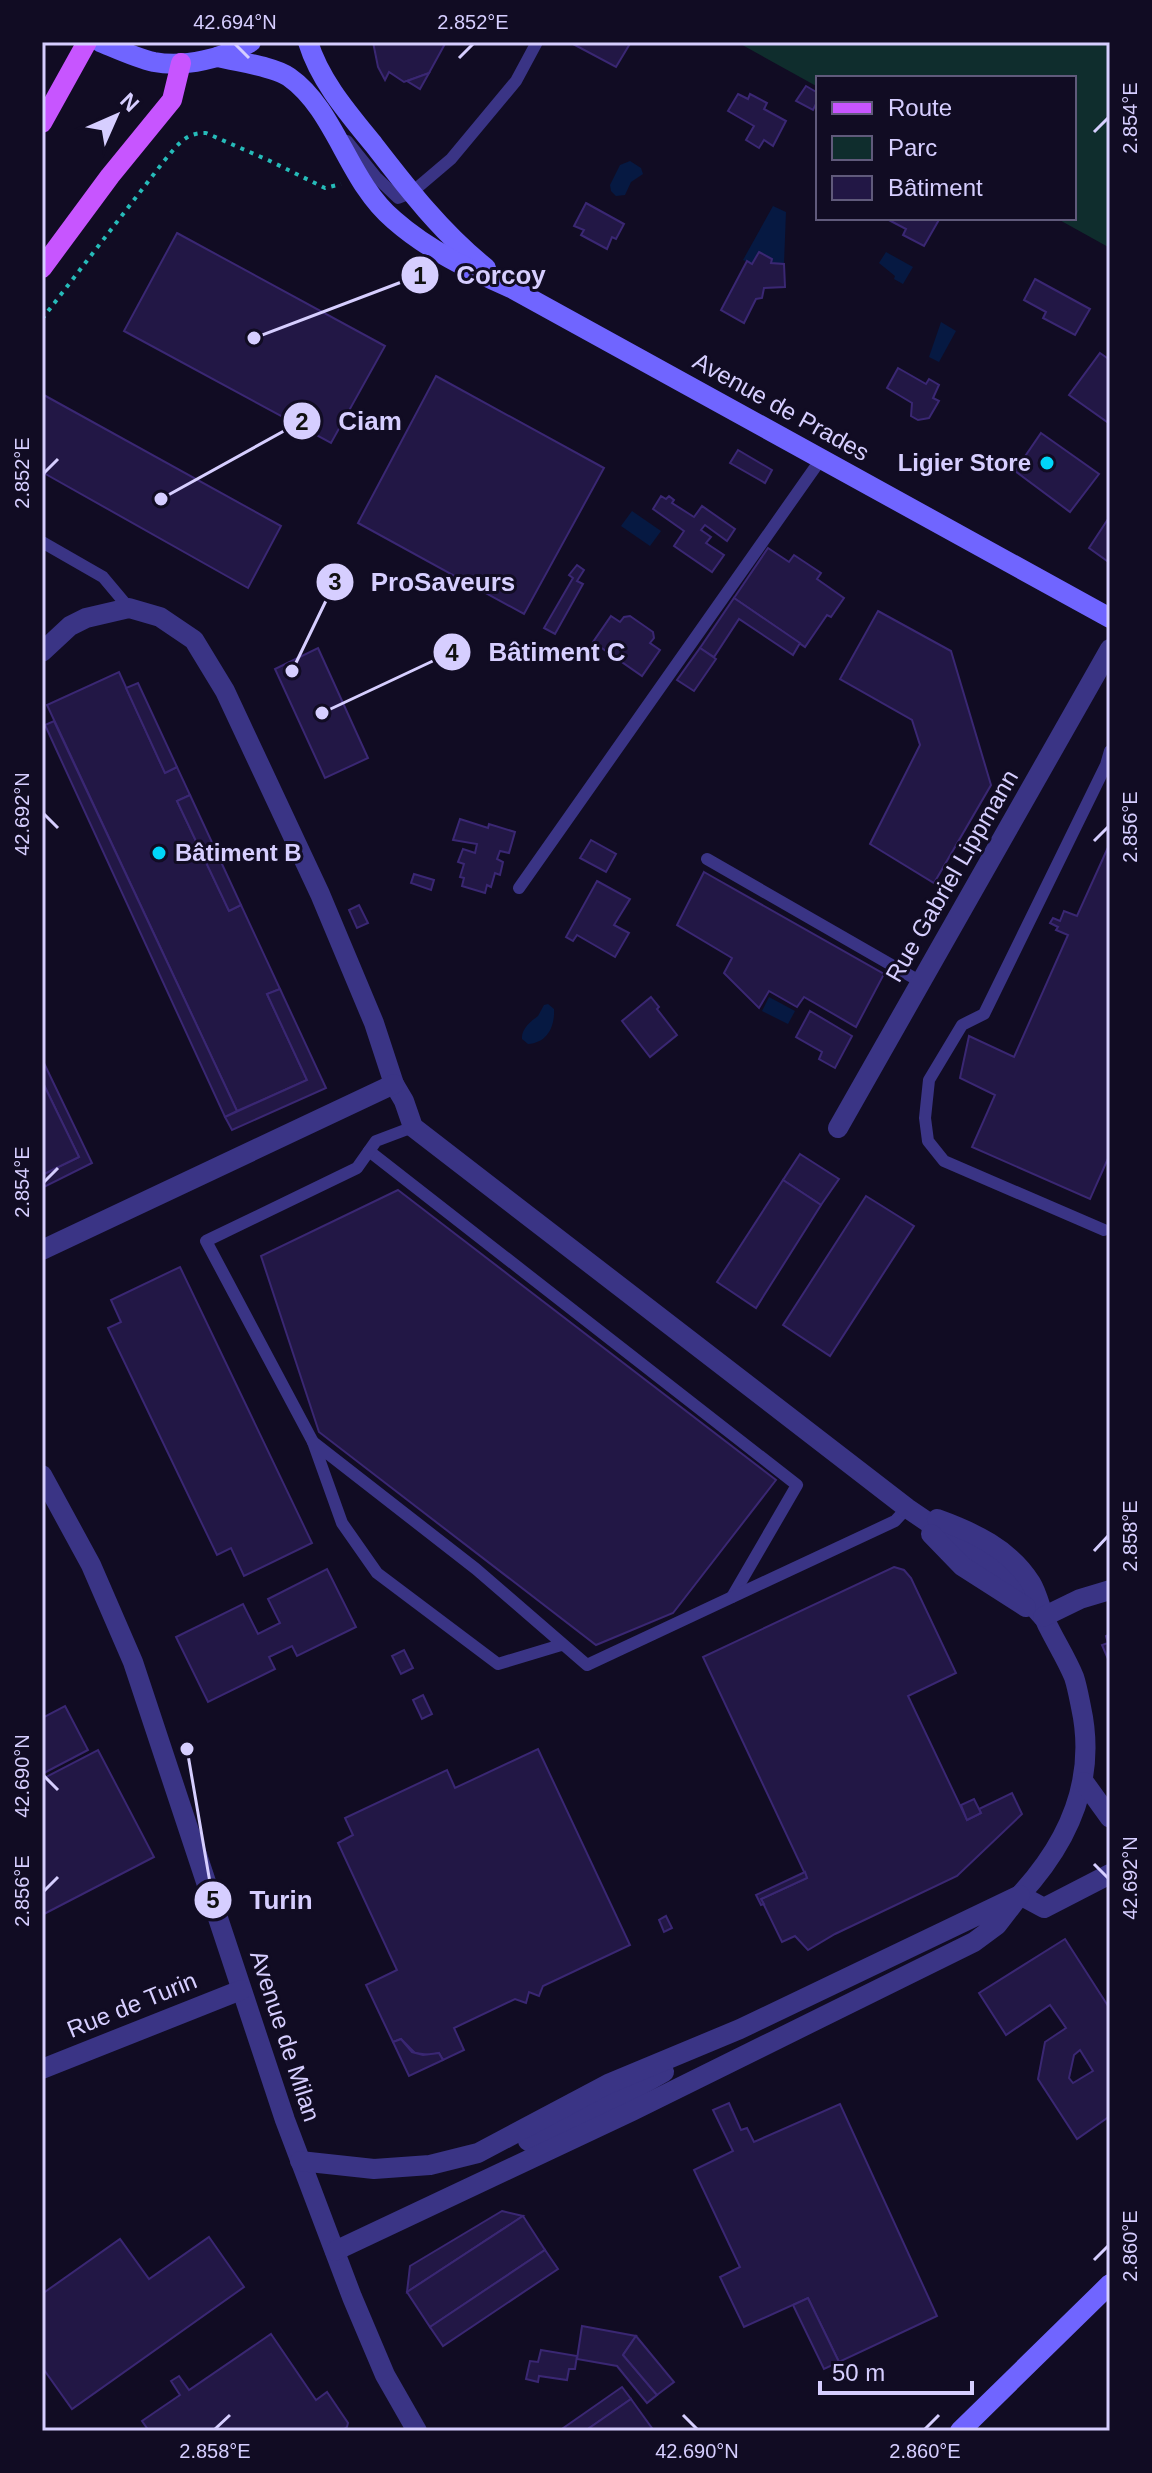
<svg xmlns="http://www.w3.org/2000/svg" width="1152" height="2473" font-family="Helvetica,sans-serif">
  <rect width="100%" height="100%" fill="#110c23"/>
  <path fill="#0f2d2d" d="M737,42H1110V248L1056,218H1074V78H818V87Z"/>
  <g fill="#061942">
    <path d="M630,161L641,168L643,174L631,182L625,195L616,196L611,191L610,185L620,165Z"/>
    <path d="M773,206L786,212L784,264L771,263L772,259L759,252L752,264L743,260Z"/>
    <path d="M886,252L913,267L903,284L894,279L895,276L879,263Z"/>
    <path d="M941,322L956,331L939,362L929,357Z"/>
    <path d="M632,511L661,531L650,546L621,526Z"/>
    <path d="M769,997L795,1011L788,1024L762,1011Z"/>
    <path d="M548,1004L554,1009C555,1027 547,1043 528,1044L522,1039C521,1029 531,1021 538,1016L544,1005Z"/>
  </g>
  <g fill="#221745" stroke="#3a2773" stroke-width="2" fill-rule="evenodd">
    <path d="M373,42H446L429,73L404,82L389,72L385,80L378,67Z"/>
    <path d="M574,42H631L616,67L573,44Z"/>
    <path d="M429,73L420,89L407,81Z"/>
    <path d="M806,86L818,93V100L813,110L796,101Z"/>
    <path d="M738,94L748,99L750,94L767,103L764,109L786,121L773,146L764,140L759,148L746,140L754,126L728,111Z"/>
    <path d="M586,203L624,224L616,239L612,237L607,249L581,235L584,230L574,226Z"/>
    <path d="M885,218H940L924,246L903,235L906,229Z"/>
    <path d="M177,233L385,346L331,443L124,331Z"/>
    <path d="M759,252L772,259L771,263L784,264L785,287L764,288L762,298L756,299L744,323L721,310L747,261L752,264Z"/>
    <path d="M1035,279L1090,309L1075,335L1043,318L1046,312L1024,300Z"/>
    <path d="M1100,353L1110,360V424L1069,395Z"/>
    <path d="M898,368L926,384L929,379L939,385L933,398L939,401L929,418L918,420L911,416L912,403L887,388Z"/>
    <path d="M436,376L604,468L524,614L358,523Z"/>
    <path d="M42,394L281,526L248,588L42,472Z"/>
    <path d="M1041,433L1099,474L1070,512L1015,471Z"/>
    <path d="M738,450L772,470L765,483L730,463Z"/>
    <path d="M661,496L666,499L669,496L674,500L672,503L694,517L702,506L735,529L727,541L705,525L701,530L711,537L706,543L724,555L712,572L674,546L684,531L653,509Z"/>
    <path d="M1108,519L1110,521V563L1089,548Z"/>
    <path d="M768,548L789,562L794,555L821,573L817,579L844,598L831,617L827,615L805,647L734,598Z"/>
    <path d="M577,565L584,570L577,581L583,584L555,634L544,628L573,578L569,575Z"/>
    <path d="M734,598L800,643L793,655L739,619L714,657L700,648Z"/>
    <path d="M878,611L951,651L991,785L934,883L870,844L920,745L912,720L840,679Z"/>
    <path d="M611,616L620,622L624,617L630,616L653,632L654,638L650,643L660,650L642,676L593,642Z"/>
    <path d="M318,648L368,758L325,778L275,669Z"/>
    <path d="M700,648L716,659L694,691L677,680Z"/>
    <path d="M119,672L165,773L177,767L190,795L177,801L229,911L241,905L280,989L267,994L307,1080L237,1111L47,705Z"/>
    <path d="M138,683L177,767L165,773L126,688Z"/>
    <path d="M54,721L237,1111L225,1117L45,725Z"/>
    <path d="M190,795L241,905L229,911L177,801Z"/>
    <path d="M460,819L488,828L489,824L515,832L509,853L500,851L497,859L503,862L500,875L495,873L491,887L487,885L485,893L462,886L464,878L460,877L464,864L458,862L463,849L475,853L477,844L453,840Z"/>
    <path d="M591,840L616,854L606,872L580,858Z"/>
    <path d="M1110,843V1154L1090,1199L972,1147L995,1095L960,1078L969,1036L1014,1057L1068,935L1056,930L1058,927L1050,923L1053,918L1060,921L1064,911L1077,916Z"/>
    <path d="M704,872L884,974L856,1027L804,997L797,1007L769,991L759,1008L724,973L732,958L677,925Z"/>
    <path d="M414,874L434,880L431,890L411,883Z"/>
    <path d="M597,881L630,899L614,925L629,933L615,957L577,935L573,941L566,937Z"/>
    <path d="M359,905L368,923L357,928L349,910Z"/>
    <path d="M280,989L326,1088L232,1130L225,1117L307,1080L267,994Z"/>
    <path d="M651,997L659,1007L657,1009L677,1035L650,1057L622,1021Z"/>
    <path d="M810,1011L852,1036L835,1068L819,1059L822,1052L796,1037Z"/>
    <path d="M42,1059L92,1163L42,1188V1175L79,1157L42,1081Z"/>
    <path d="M42,1081L79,1157L42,1175Z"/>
    <path d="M800,1154L839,1179L821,1205L783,1180Z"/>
    <path d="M783,1180L821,1205L756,1308L717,1282Z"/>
    <path d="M398,1190L776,1480L673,1613L596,1645L319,1432L261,1256Z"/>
    <path d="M866,1196L914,1226L830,1356L783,1325Z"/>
    <path d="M180,1267L312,1543L244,1576L231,1548L217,1555L108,1328L121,1322L111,1300Z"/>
    <path d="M894,1567L904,1570L911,1578L956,1673L908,1696L967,1820L981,1813L979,1809L1012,1793L1022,1814L957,1876L835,1934L808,1950L795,1936L782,1942L761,1899L807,1878L703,1657Z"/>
    <path d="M327,1569L356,1627L297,1656L292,1646L269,1657L275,1669L208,1702L176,1637L243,1604L258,1634L280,1623L268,1599Z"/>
    <path d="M1110,1634V1658L1108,1659L1102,1645L1108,1643L1106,1636Z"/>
    <path d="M404,1650L413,1668L401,1674L392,1656Z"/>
    <path d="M423,1695L432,1714L422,1719L413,1700Z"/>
    <path d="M65,1706L88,1750L42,1774V1718Z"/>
    <path d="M538,1749L630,1945L543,1986L539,1996L529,1992L526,2003L515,1999L454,2028L464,2050L443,2060L439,2053L430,2055L415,2053L401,2039L393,2042L366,1985L397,1970L338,1843L353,1835L345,1818L447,1770L455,1788Z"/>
    <path d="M98,1750L154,1857L42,1915V1779Z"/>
    <path d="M974,1799L981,1813L967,1820L961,1805Z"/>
    <path d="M805,1872L807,1878L761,1899L764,1904L761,1905L756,1895Z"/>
    <path d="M666,1916L672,1928L664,1932L659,1920Z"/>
    <path d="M1065,1939L1110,2009V2116L1077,2139L1038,2079L1045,2042L1066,2028L1050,2005L1006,2035L979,1993ZM1080,2050L1093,2071L1073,2083L1069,2078L1074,2055Z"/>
    <path d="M401,2039L412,2052L423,2055L439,2053L443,2060L409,2076L393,2042Z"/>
    <path d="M729,2103L741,2130L747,2128L754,2142L840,2104L937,2316L839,2362L808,2298L744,2327L720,2277L740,2267L694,2170L733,2151L713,2110Z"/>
    <path d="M502,2211L523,2216L407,2292L410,2266Z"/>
    <path d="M523,2216L545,2250L430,2327L407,2292Z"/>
    <path d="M209,2237L244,2287L72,2409L42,2367V2294L120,2239L149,2279Z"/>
    <path d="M545,2250L558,2269L443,2346L430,2327Z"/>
    <path d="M808,2298L839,2362L824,2369L793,2305Z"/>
    <path d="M582,2326L636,2336L623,2355L657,2395L647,2403L617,2366L577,2359Z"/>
    <path d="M271,2334L316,2400L327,2392L348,2423L347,2427L341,2431H149L142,2421L180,2395L171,2381L179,2376L189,2390Z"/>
    <path d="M636,2336L674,2382L657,2395L623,2355Z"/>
    <path d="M541,2350L577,2356L575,2369H569L567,2380L539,2376L538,2382L526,2379L530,2361L538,2362Z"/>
    <path d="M622,2387L631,2399L585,2431H559Z"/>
    <path d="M631,2399L654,2431H585Z"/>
  </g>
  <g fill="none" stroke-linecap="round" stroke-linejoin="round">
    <path stroke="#26bbb9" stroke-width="4" stroke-dasharray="4 6" stroke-linecap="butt" d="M42,319L164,161C176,147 185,132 206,133L268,160L325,188L341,184"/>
    <g stroke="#3a3485" stroke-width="12">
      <path d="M347,141L376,177L398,198L411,193L451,159L516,81L537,42"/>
      <path d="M42,542L103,577L129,608"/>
      <path d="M707,859L921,982"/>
      <path d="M519,888L821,459"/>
      <path d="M369,1151L797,1485L732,1597"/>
      <path d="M1104,1230L944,1161L928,1141L925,1118L929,1080L962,1025L984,1014L1106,765L1110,751"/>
      <path d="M313,1442L206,1241L357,1168L376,1141L413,1127"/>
      <path d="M561,1645L498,1664L377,1573L342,1523L313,1442L476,1569L587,1665L895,1521L907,1508"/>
    </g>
    <g stroke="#3a3485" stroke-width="20">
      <path d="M42,652L70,626L86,618L129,608L160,617L194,640L225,691L320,894L374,1023L394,1084L404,1101L413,1127L907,1508L1004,1574L1043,1617"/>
      <path d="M838,1128L1110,649"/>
      <path d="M42,1250L394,1084"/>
      <path d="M42,1475L91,1565L133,1662L285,2120L352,2297L385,2375L417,2431"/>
      <path d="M937,1519C973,1532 1010,1549 1031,1583C1039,1596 1041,1614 1049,1628C1057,1644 1067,1660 1074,1677C1077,1686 1079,1697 1081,1707C1097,1780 1069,1842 1020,1895L1044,1908L1110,1874"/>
      <path d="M931,1534L962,1566L1026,1607"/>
      <path d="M1043,1617L1080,1599L1110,1590"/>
      <path d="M1084,1782L1110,1818"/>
      <path d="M42,2069L241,1990"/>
      <path d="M528,2141L618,2098L664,2072"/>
      <path d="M300,2161L374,2169L430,2165L478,2153L608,2084L740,2029L1020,1895L997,1925L974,1942L632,2111L335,2251"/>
    </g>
    <g stroke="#7065ff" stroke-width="20">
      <path d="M100,42C117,49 136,58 154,62C185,68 224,58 251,42"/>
      <path d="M308,42C320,81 348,113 374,145C408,189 442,233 486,268"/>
      <path d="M218,57C237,62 274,66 289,77C336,110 348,182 394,220C428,250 470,270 511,288L1110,618"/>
      <path d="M960,2431L1110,2284"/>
    </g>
    <g stroke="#c755ff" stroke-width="20">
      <path d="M42,123L87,42"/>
      <path d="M42,268L110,176L172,100L181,63"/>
    </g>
  </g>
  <path fill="none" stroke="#d6ceff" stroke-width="3" d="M235,44L249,58M459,58L473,44M1094,132L1108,118M44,473L58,459M44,814L58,828M1094,841L1108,827M44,1182L58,1168M1094,1551L1108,1536M44,1776L58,1790M1094,1864L1108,1878M44,1891L58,1877M1094,2260L1108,2246M683,2415L697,2429M215,2429L230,2415M925,2429L939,2415"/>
  <g fill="#00d6f9" stroke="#110c23" stroke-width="3">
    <circle cx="1047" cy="463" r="8"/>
    <circle cx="159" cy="853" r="8"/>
  </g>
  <g text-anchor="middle" stroke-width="6" stroke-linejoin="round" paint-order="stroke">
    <g font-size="24" fill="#d6ceff" stroke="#110c23">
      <text transform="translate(781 407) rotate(29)" y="8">Avenue de Prades</text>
      <text transform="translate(952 876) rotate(-60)" y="8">Rue Gabriel Lippmann</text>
      <text transform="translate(132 2005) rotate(-22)" y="8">Rue de Turin</text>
      <text transform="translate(285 2036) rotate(72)" y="8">Avenue de Milan</text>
    </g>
    <g font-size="24" font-weight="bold" fill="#d6ceff" stroke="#110c23" text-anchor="end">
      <text x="1031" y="471">Ligier Store</text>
      <text x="175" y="861" text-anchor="start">Bâtiment B</text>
    </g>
  </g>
  <path fill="none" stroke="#d6ceff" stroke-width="3" d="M254 338L420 275M161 499L302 421M292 671L335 582M322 713L452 652M187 1749L213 1900"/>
  <g fill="#d6ceff" stroke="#110c23" stroke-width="3">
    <circle cx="254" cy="338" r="8"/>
    <circle cx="161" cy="499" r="8"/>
    <circle cx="292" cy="671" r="8"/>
    <circle cx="322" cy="713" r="8"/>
    <circle cx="187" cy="1749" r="8"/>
    <circle cx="420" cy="275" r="20"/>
    <circle cx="302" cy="421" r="20"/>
    <circle cx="335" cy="582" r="20"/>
    <circle cx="452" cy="652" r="20"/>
    <circle cx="213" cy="1900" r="20"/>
  </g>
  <g font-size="24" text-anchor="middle" font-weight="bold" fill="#111">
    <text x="420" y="284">1</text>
    <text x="302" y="430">2</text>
    <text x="335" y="590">3</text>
    <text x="452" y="661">4</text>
    <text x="213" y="1908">5</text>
  </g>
  <g font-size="26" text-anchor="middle" font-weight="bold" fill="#d6ceff" stroke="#110c23" stroke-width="6" stroke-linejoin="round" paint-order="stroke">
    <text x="501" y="284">Corcoy</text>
    <text x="370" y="430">Ciam</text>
    <text x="443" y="591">ProSaveurs</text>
    <text x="557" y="661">Bâtiment C</text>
    <text x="281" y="1909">Turin</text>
  </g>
  <rect width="1152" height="2473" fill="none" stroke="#110c23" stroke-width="88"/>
  <rect x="816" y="76" width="260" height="144" fill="#110c23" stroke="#605a7b" stroke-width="2"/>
  <rect x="832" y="102" width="40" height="12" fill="#c755ff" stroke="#605a7b" stroke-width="2"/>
  <text x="888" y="116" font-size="24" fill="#d6ceff">Route</text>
  <rect x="832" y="136" width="40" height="24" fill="#0f2d2d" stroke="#605a7b" stroke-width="2"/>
  <text x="888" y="156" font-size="24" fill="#d6ceff">Parc</text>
  <rect x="832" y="176" width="40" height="24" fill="#221745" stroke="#605a7b" stroke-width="2"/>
  <text x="888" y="196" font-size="24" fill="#d6ceff">Bâtiment</text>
  <g transform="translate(116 116) rotate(45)" stroke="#110c23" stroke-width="6" paint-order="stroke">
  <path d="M0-6L14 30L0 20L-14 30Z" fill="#d6ceff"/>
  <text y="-12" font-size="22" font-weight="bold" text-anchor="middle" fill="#d6ceff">N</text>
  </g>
  <path d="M820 2381v12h152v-12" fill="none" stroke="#d6ceff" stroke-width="4"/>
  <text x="832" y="2381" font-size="24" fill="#d6ceff" stroke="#110c23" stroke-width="6" paint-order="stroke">50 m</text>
  <rect x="44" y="44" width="1064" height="2385" fill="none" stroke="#d6ceff" stroke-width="3"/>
  <g font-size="20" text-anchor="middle" fill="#d6ceff">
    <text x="235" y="29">42.694°N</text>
    <text x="473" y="29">2.852°E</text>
    <text transform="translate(1130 118) rotate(-90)" y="7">2.854°E</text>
    <text transform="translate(22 473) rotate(-90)" y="7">2.852°E</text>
    <text transform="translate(22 814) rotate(-90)" y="7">42.692°N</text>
    <text transform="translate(1130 827) rotate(-90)" y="7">2.856°E</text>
    <text transform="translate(22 1182) rotate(-90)" y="7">2.854°E</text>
    <text transform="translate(1130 1536) rotate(-90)" y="7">2.858°E</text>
    <text transform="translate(22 1776) rotate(-90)" y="7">42.690°N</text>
    <text transform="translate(1130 1878) rotate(-90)" y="7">42.692°N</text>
    <text transform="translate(22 1891) rotate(-90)" y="7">2.856°E</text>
    <text transform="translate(1130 2246) rotate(-90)" y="7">2.860°E</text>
    <text x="215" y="2458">2.858°E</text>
    <text x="697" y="2458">42.690°N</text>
    <text x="925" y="2458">2.860°E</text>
  </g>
</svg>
